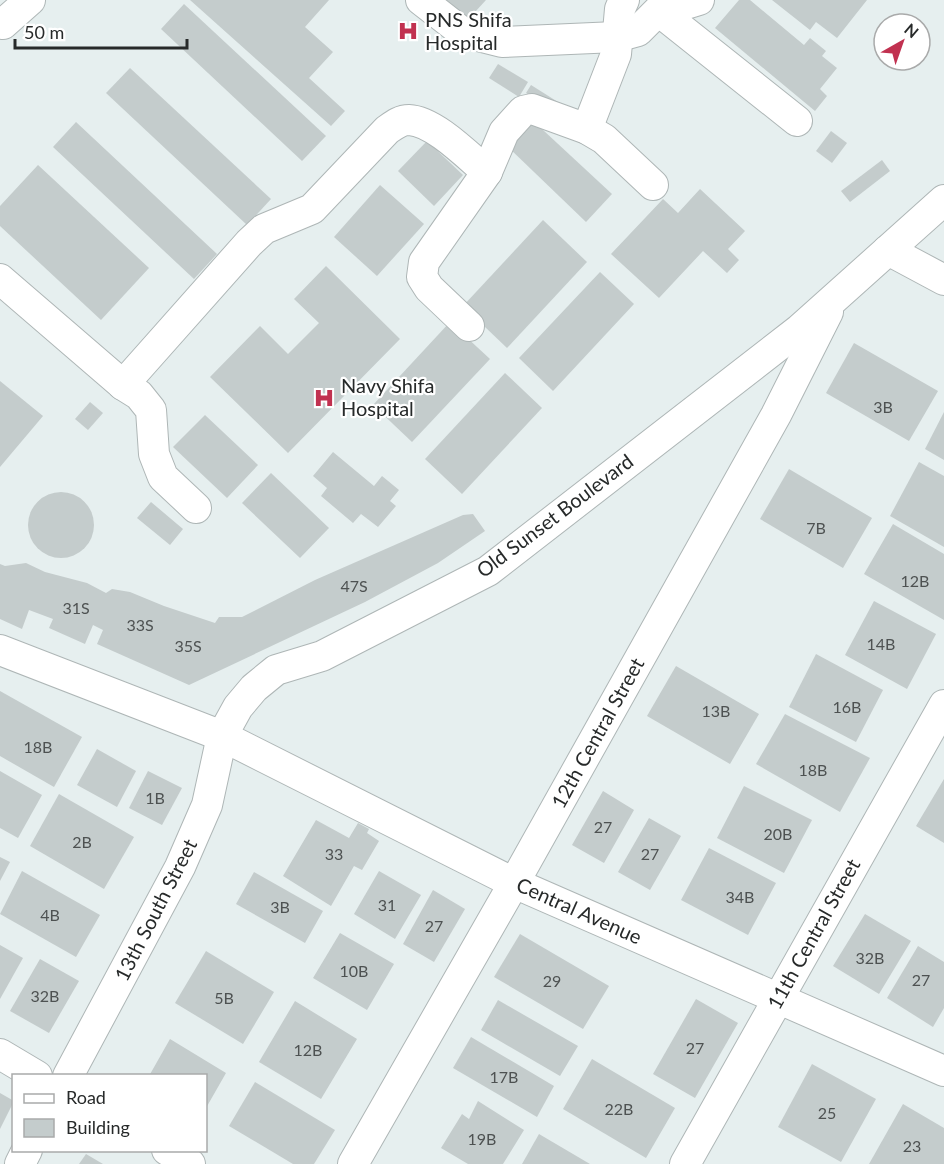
<svg xmlns="http://www.w3.org/2000/svg" width="944" height="1164" font-family="Lato,sans-serif">
  <rect width="100%" height="100%" fill="#e6efef"/>
  <g fill="#c4cccc">
    <path d="M190,0H329L305,27L333,52L309,78L345,111L331,126Z"/>
    <path d="M438,0H486L464,24Z"/>
    <path d="M739,0H750L804,45L810,38L826,51L822,56L837,68L820,89L827,96L815,111L715,28Z"/>
    <path d="M772,0H867L837,38L816,22L810,30Z"/>
    <path d="M184,4L326,136L302,161L161,29Z"/>
    <path d="M498,64L528,82L519,97L489,78Z"/>
    <path d="M130,68L271,199L247,225L106,93Z"/>
    <path d="M531,85L569,109L563,117L526,93Z"/>
    <path d="M529,117L612,194L586,222L506,145Z"/>
    <path d="M76,122L217,254L194,279L53,147Z"/>
    <path d="M831,131L847,143L832,163L816,151Z"/>
    <path d="M427,141L463,175L434,206L398,171Z"/>
    <path d="M882,160L890,171L850,202L841,191Z"/>
    <path d="M38,165L149,268L101,320L0,226V206Z"/>
    <path d="M380,185L424,224L377,276L334,237Z"/>
    <path d="M700,189L745,231L728,249L739,260L727,273L703,251L659,298L611,254L663,199L678,213Z"/>
    <path d="M543,220L587,262L507,348L463,306Z"/>
    <path d="M326,266L400,339L288,453L210,377L260,326L288,354L319,323L294,299Z"/>
    <path d="M600,272L634,304L553,391L519,358Z"/>
    <path d="M450,322L490,359L412,442L373,405Z"/>
    <path d="M854,343L938,391L909,441L826,393Z"/>
    <path d="M505,373L542,408L462,494L425,459Z"/>
    <path d="M0,381L43,416L0,467Z"/>
    <path d="M90,402L103,413L88,430L75,419Z"/>
    <path d="M944,412V460L925,449Z"/>
    <path d="M205,415L258,465L227,498L173,447Z"/>
    <path d="M333,452L374,486L382,476L399,490L390,501L396,506L378,527L361,514L353,523L321,496L327,488L313,476Z"/>
    <path d="M919,462L944,476V547L890,516Z"/>
    <path d="M789,469L872,518L843,568L760,519Z"/>
    <path d="M271,473L329,528L300,558L242,503Z"/>
    <circle cx="61" cy="525" r="33"/>
    <path d="M151,502L183,529L170,545L137,518Z"/>
    <path d="M473,514L485,531L438,563L365,602L189,685L97,644L103,630L93,625L85,644L49,628L53,619L29,610L22,629L0,619V564L5,566L26,563L45,572L87,583L106,593L112,589L130,592L164,606L215,623L219,617H242L315,580L463,515Z"/>
    <path d="M893,524L944,554V620L864,574Z"/>
    <path d="M874,601L936,634L907,689L845,655Z"/>
    <path d="M816,654L883,690L856,742L789,707Z"/>
    <path d="M676,666L759,714L730,764L647,716Z"/>
    <path d="M0,691L82,737L54,787L0,756Z"/>
    <path d="M785,714L870,758L840,812L756,764Z"/>
    <path d="M97,749L136,771L117,807L77,785Z"/>
    <path d="M0,771L42,795L18,838L0,828Z"/>
    <path d="M148,771L182,788L162,825L129,808Z"/>
    <path d="M944,779V843L916,826Z"/>
    <path d="M744,786L812,820L784,873L717,838Z"/>
    <path d="M603,791L634,810L604,863L572,845Z"/>
    <path d="M59,794L134,837L104,889L30,846Z"/>
    <path d="M649,818L681,836L650,890L618,872Z"/>
    <path d="M316,820L349,838L358,823L369,829L367,833L379,841L362,870L354,866L331,906L283,876Z"/>
    <path d="M709,848L776,883L748,935L681,900Z"/>
    <path d="M0,857L10,862L0,881Z"/>
    <path d="M22,871L100,915L76,957L0,914Z"/>
    <path d="M379,871L421,895L395,939L354,914Z"/>
    <path d="M254,872L323,911L305,943L236,904Z"/>
    <path d="M433,890L465,909L434,962L403,944Z"/>
    <path d="M865,914L911,941L879,994L833,966Z"/>
    <path d="M340,933L394,964L367,1010L313,978Z"/>
    <path d="M520,934L609,986L583,1029L494,977Z"/>
    <path d="M0,945L23,958L0,999Z"/>
    <path d="M918,946L944,962V1008L933,1027L887,998Z"/>
    <path d="M206,951L274,992L243,1044L175,1003Z"/>
    <path d="M40,959L79,981L49,1033L10,1011Z"/>
    <path d="M696,999L738,1023L695,1098L653,1074Z"/>
    <path d="M498,1000L578,1046L560,1076L481,1030Z"/>
    <path d="M295,1001L357,1039L321,1099L259,1062Z"/>
    <path d="M471,1037L554,1086L537,1117L453,1068Z"/>
    <path d="M170,1039L226,1073L206,1108V1076H149Z"/>
    <path d="M592,1059L675,1108L646,1158L563,1109Z"/>
    <path d="M812,1064L876,1099L841,1162L778,1127Z"/>
    <path d="M255,1082L335,1130L314,1164H293L229,1126Z"/>
    <path d="M0,1093L14,1101L0,1129Z"/>
    <path d="M478,1101L524,1130L503,1164H468L441,1148L462,1114L469,1119Z"/>
    <path d="M903,1104L944,1128V1164H869Z"/>
    <path d="M539,1134L590,1164H522Z"/>
    <path d="M86,1154L103,1164H79Z"/>
  </g>
  <g fill="none" stroke-linecap="round" stroke-linejoin="round">
    <g stroke="#aeb6b6" stroke-width="32">
      <g id="minor">
        <path d="M421,0L462,32L502,42L616,37L638,31L669,0"/>
        <path d="M660,12L797,121"/>
        <path d="M660,12L699,0"/>
        <path d="M3,24L30,0"/>
        <path d="M587,129L616,54L620,9L624,0"/>
        <path d="M888,250L944,280"/>
        <path d="M0,279L123,385L139,395L151,410L154,454L163,477L196,508"/>
        <path d="M469,326L429,288L422,277L424,262L487,172L504,132L523,111L532,109L587,129L604,139L653,185"/>
        <path d="M123,385L249,243L264,229L312,209L387,130C394,125 400,120 409,120C434,121 468,156 487,172"/>
        <path d="M0,650L222,736L514,883L944,1071"/>
        <path d="M0,1054L37,1076"/>
        <path d="M68,1076L180,867L207,805L222,736L238,707L254,688L276,670L322,656L488,571L800,329L944,200"/>
        <path d="M167,1150L190,1164"/>
        <path d="M20,1164L27,1150"/>
        <path d="M353,1164L514,883L776,415L828,312"/>
        <path d="M685,1164L944,705"/>
      </g>
    </g>
    <use href="#minor" stroke="#fff" stroke-width="30"/>
  </g>
  <defs>
    <g id="hospital-bare" transform="scale(1.62)"><path d="M-5-5h3v3.5h4V-5h3V5h-3V1.5h-4V5h-3Z" fill="#c13150" stroke="#fff" stroke-width="2.5" paint-order="stroke"/></g>
  </defs>
  <g fill-rule="evenodd">
    <use href="#hospital-bare" x="408" y="31"/>
    <use href="#hospital-bare" x="324" y="398"/>
  </g>
  <g text-anchor="middle" stroke-width="4.5" stroke-linejoin="round" paint-order="stroke">
    <g font-size="16" fill="#4e5252">
      <text x="883" y="413">3B</text>
      <text x="816" y="534">7B</text>
      <text x="915" y="587">12B</text>
      <text x="354" y="592">47S</text>
      <text x="76" y="614">31S</text>
      <text x="140" y="631">33S</text>
      <text x="881" y="650">14B</text>
      <text x="188" y="652">35S</text>
      <text x="847" y="713">16B</text>
      <text x="716" y="717">13B</text>
      <text x="38" y="753">18B</text>
      <text x="813" y="776">18B</text>
      <text x="155" y="804">1B</text>
      <text x="603" y="833">27</text>
      <text x="778" y="840">20B</text>
      <text x="82" y="848">2B</text>
      <text x="334" y="860">33</text>
      <text x="650" y="860">27</text>
      <text x="740" y="903">34B</text>
      <text x="387" y="911">31</text>
      <text x="280" y="913">3B</text>
      <text x="50" y="921">4B</text>
      <text x="434" y="932">27</text>
      <text x="870" y="964">32B</text>
      <text x="354" y="977">10B</text>
      <text x="921" y="986">27</text>
      <text x="552" y="987">29</text>
      <text x="45" y="1002">32B</text>
      <text x="224" y="1004">5B</text>
      <text x="695" y="1054">27</text>
      <text x="308" y="1056">12B</text>
      <text x="504" y="1083">17B</text>
      <text x="619" y="1115">22B</text>
      <text x="827" y="1119">25</text>
      <text x="482" y="1145">19B</text>
      <text x="912" y="1152">23</text>
    </g>
    <g font-size="20" fill="#272a2a" stroke="#fff" text-anchor="start">
      <text x="425" y="27">PNS Shifa<tspan x="425" dy="23">Hospital</tspan></text>
      <text x="341" y="393">Navy Shifa<tspan x="341" dy="23">Hospital</tspan></text>
    </g>
    <g font-size="20" fill="#272a2a" stroke="#fff">
      <text transform="translate(555 516) rotate(-37)" y="7">Old Sunset Boulevard</text>
      <text transform="translate(598 733) rotate(-61)" y="7">12th Central Street</text>
      <text transform="translate(156 910) rotate(-63)" y="7">13th South Street</text>
      <text transform="translate(579 911) rotate(24)" y="7">Central Avenue</text>
      <text transform="translate(814 934) rotate(-61)" y="7">11th Central Street</text>
    </g>
  </g>
  <rect x="12" y="1074" width="195" height="78" fill="#ffffff" stroke="#a9aaaa" stroke-width="1.5"/>
  <rect x="24" y="1094" width="30" height="9" fill="#ffffff" stroke="#a9aaaa" stroke-width="1.5"/>
  <text x="66" y="1104" font-size="18" fill="#272a2a">Road</text>
  <rect x="24" y="1119" width="30" height="18" fill="#c4cccc" stroke="#a9aaaa" stroke-width="1.5"/>
  <text x="66" y="1134" font-size="18" fill="#272a2a">Building</text>
  <g transform="translate(902 42) rotate(40)"><circle r="28" fill="#ffffff" stroke="#a9aaaa" stroke-width="1.5"/>
  <path d="M0-4.5L10 22L0 15L-10 22Z" fill="#c13150"/>
  <text y="-9" font-size="16" font-weight="bold" text-anchor="middle" fill="#272a2a">N</text>
  </g>
  <path d="M15 39v9h172v-9" fill="none" stroke="#272a2a" stroke-width="3"/>
  <text x="24" y="39" font-size="18" fill="#272a2a" stroke="#ffffff" stroke-width="4.5" paint-order="stroke">50 m</text>
</svg>
